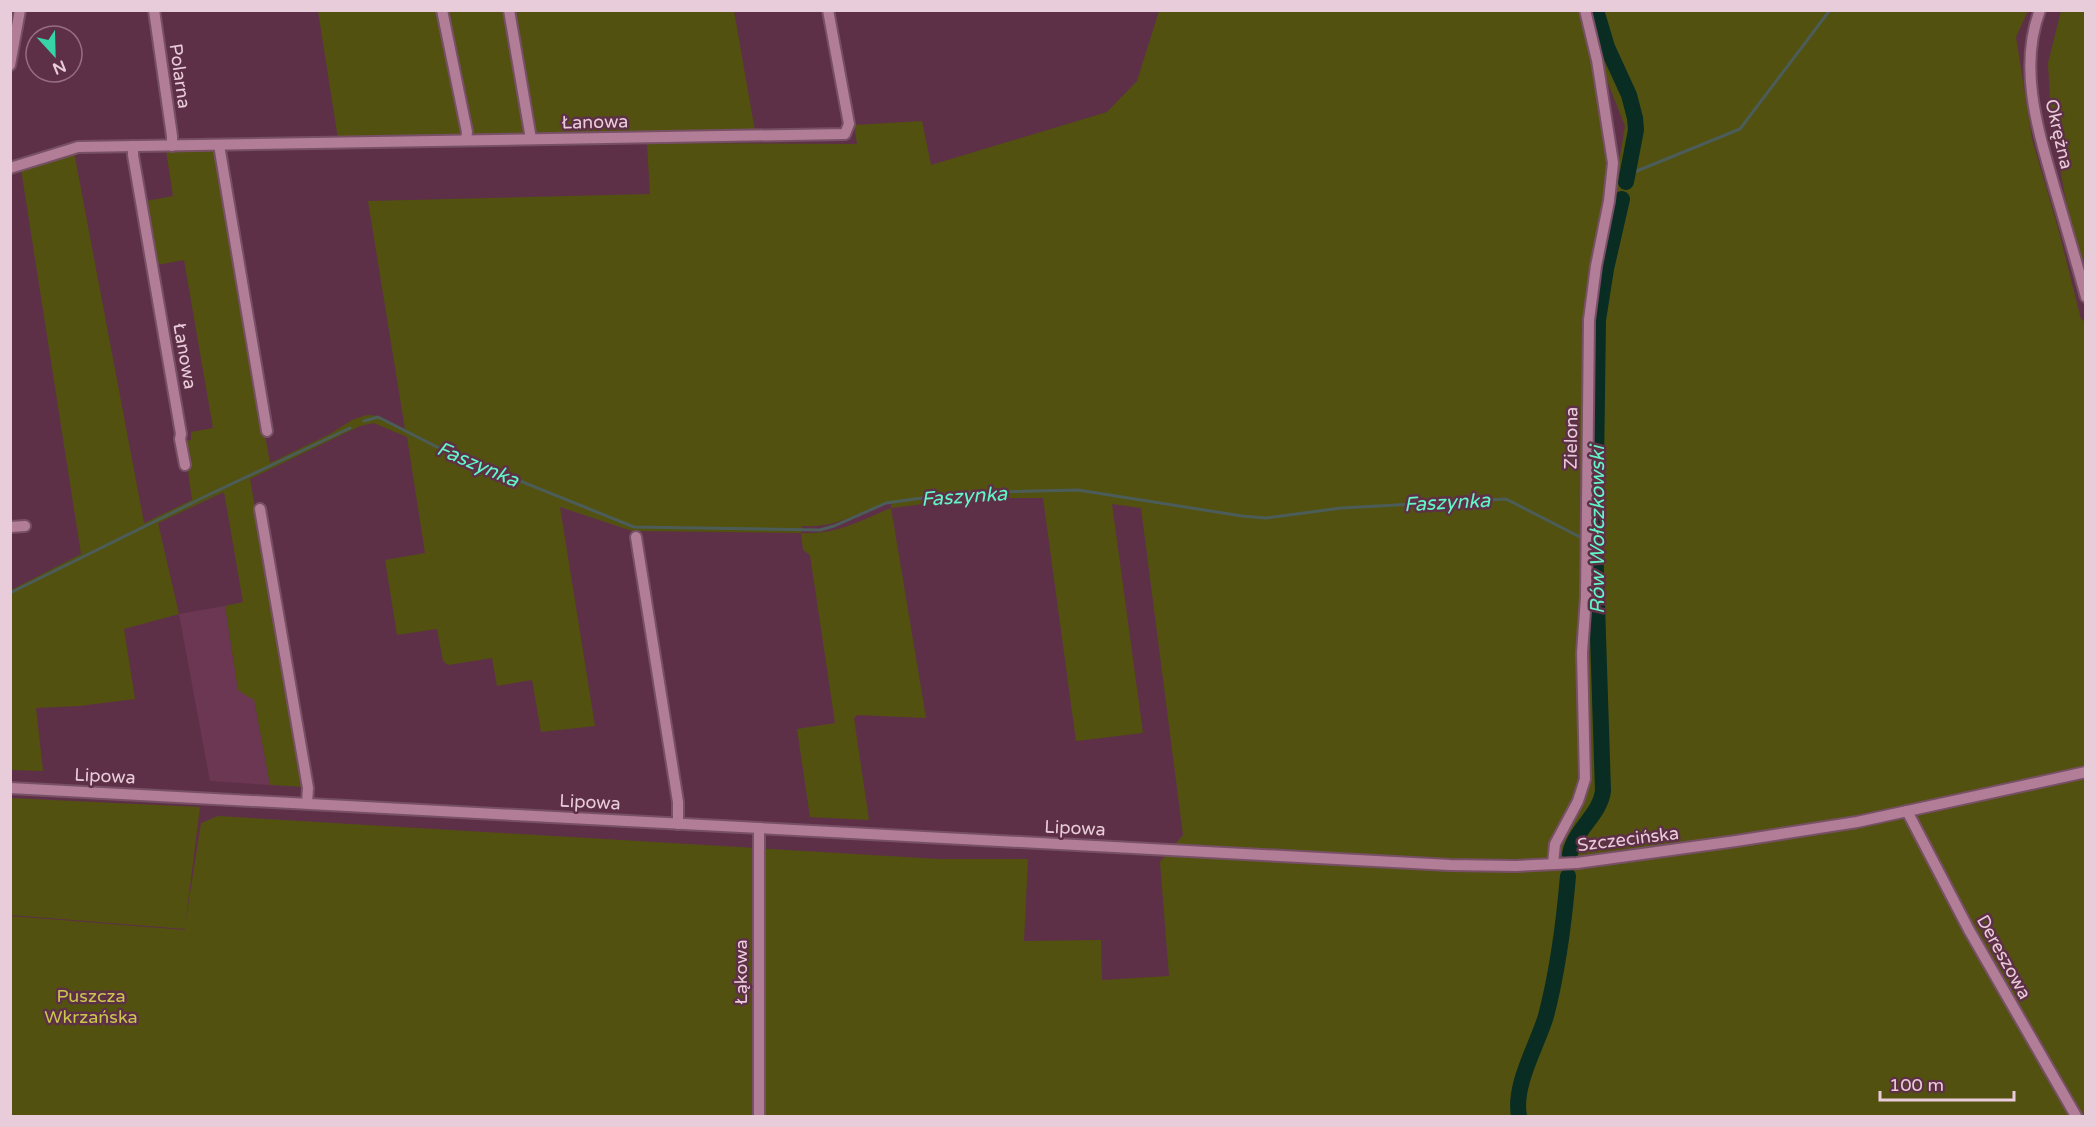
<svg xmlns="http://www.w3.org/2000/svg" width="2096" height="1127" font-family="'Varela Round',sans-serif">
  <rect width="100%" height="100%" fill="#5e3048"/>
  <path fill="#6c3753" d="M225,606L238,690L254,698L270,785L210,781L179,614Z"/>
  <g fill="#525110" fill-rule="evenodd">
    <path d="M318,11H734L755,131L581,132L338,139Z"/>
    <path d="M1159,11H1579L1593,70L1607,155L1605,196L1584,305L1580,612L1591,611L1596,300L1625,126L1606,78L1589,11H2028L2016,37L2032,139L2058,228L2081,319L2085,322V1116H11V916L185,930V929L11,915L10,798L200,807L185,926L201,823L218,816L939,859H1028L1024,941L1101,940L1102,980L1169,976L1160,862L1183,835L1141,508L1112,504L1143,733L1076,741L1043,498H972L891,508L926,718L857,715L854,718L869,820L810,817L797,729L835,723L810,555L803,550L801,533L632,531L560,507L595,726L541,732L532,680L497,686L492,658L448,665L443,661L437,629L397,635L385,560L425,553L407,437L374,423L360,426L250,479L305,787L270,785L254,699L250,698L238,690L225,606L243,602L224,492L158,523L179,614L124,629L135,699L79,706L36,708L43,771L11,770V590L81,554L21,169L74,152L144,523L192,500L184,441L191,440V432L213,428L184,260L157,265L146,201L173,196L166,150H214L270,463L330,434L352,420L367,415L378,416L405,429L368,201L650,194L647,143L857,144L854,125L922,121L931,165L1107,112L1137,81ZM892,501L891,508C860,521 836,535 801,533L802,526C841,528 857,511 892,501Z"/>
    <path d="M2061,11H2085V279L2066,202L2051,117L2048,63Z"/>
  </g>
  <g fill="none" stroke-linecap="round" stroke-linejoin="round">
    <g stroke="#4c5d59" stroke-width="3">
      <path d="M1627,175L1740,129L1830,10"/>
      <path d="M364,421L378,417L441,449L634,527L820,530L834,526L886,503L958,493L1078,490L1242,516L1266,518L1341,508L1506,499L1580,537"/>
      <path d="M1590,539L1595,542"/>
      <path d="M10,593L204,497L350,428"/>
    </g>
    <g stroke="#092d22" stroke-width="16">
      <path d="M1596,10L1607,47L1629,95L1635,118L1636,130L1626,182"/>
      <path d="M1570,854C1575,829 1600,815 1603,791L1595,542L1598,320L1606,269L1622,199"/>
      <path d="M1519,1116C1513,1085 1537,1046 1546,1016C1558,970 1564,923 1568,876"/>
    </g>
    <g stroke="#775065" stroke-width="14">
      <g id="minor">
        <path d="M154,10L172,136V146"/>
        <path d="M442,10L467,132L466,140"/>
        <path d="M509,10L531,139"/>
        <path d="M2040,10C2018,68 2038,130 2054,186C2065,223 2076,260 2086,297"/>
        <path d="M10,65L20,10"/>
        <path d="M219,145L267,431"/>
        <path d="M133,146V155L181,434L180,439L185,465"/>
        <path d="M10,168L78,147L845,134L849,124L828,10"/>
        <path d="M260,509L308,788L307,803"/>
        <path d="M10,527L25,526"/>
        <path d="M636,537L678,802V824"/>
        <path d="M10,788L1450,865L1516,866L1577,863L1736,841L1857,822L2086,772"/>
        <path d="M1907,811L1969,930L2076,1116"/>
        <path d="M1553,864L1555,844L1578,801L1585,779L1582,653L1586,597L1589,320L1596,266L1609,201L1613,163L1597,60L1585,10"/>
        <path d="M759,1116V828"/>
      </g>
    </g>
    <use href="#minor" stroke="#b27d97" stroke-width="10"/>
  </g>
  <g text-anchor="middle" stroke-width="5" stroke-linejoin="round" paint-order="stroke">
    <g font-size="18" fill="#e9ccd9" stroke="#5e3048">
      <text transform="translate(180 76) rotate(82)" y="6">Polarna</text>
      <text transform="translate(595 122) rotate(-1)" y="6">Łanowa</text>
      <text transform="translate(2059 134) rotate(77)" y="6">Okrężna</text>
      <text transform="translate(185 356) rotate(80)" y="6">Łanowa</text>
      <text transform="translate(1571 438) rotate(-89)" y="6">Zielona</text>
      <text transform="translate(105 776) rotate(3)" y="6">Lipowa</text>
      <text transform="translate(590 802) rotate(3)" y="6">Lipowa</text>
      <text transform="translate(1075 828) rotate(3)" y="6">Lipowa</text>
      <text transform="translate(1628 839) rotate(-7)" y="6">Szczecińska</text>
      <text transform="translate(2004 957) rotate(61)" y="6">Dereszowa</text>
      <text transform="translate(741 972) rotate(-90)" y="6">Łąkowa</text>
    </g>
    <g font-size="18" fill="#c9c74b" stroke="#5e3048">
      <text x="91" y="1002">Puszcza<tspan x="91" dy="21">Wkrzańska</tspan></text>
    </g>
    <g font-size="20" font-style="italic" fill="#62f6c6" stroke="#5e3048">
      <text transform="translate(478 464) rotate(23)" y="7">Faszynka</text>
      <text transform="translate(964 496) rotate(-4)" y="7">Faszynka</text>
      <text transform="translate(1447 502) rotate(-3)" y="7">Faszynka</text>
      <text transform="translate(1597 530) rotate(-90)" y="7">Rów Wołczkowski</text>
    </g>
  </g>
  <rect width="2096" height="1127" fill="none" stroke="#e9ccd9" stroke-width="24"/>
  <g transform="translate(54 54) rotate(158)"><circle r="28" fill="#5e3048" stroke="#966e82" stroke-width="1.5"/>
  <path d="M0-4.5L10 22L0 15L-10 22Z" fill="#36d4a7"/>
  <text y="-9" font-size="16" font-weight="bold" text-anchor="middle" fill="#e9ccd9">N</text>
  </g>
  <path d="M1880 1091v9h134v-9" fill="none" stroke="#e9ccd9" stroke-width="3"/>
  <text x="1889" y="1091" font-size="18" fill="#e9ccd9" stroke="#5e3048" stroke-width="4.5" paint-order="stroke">100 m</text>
</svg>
